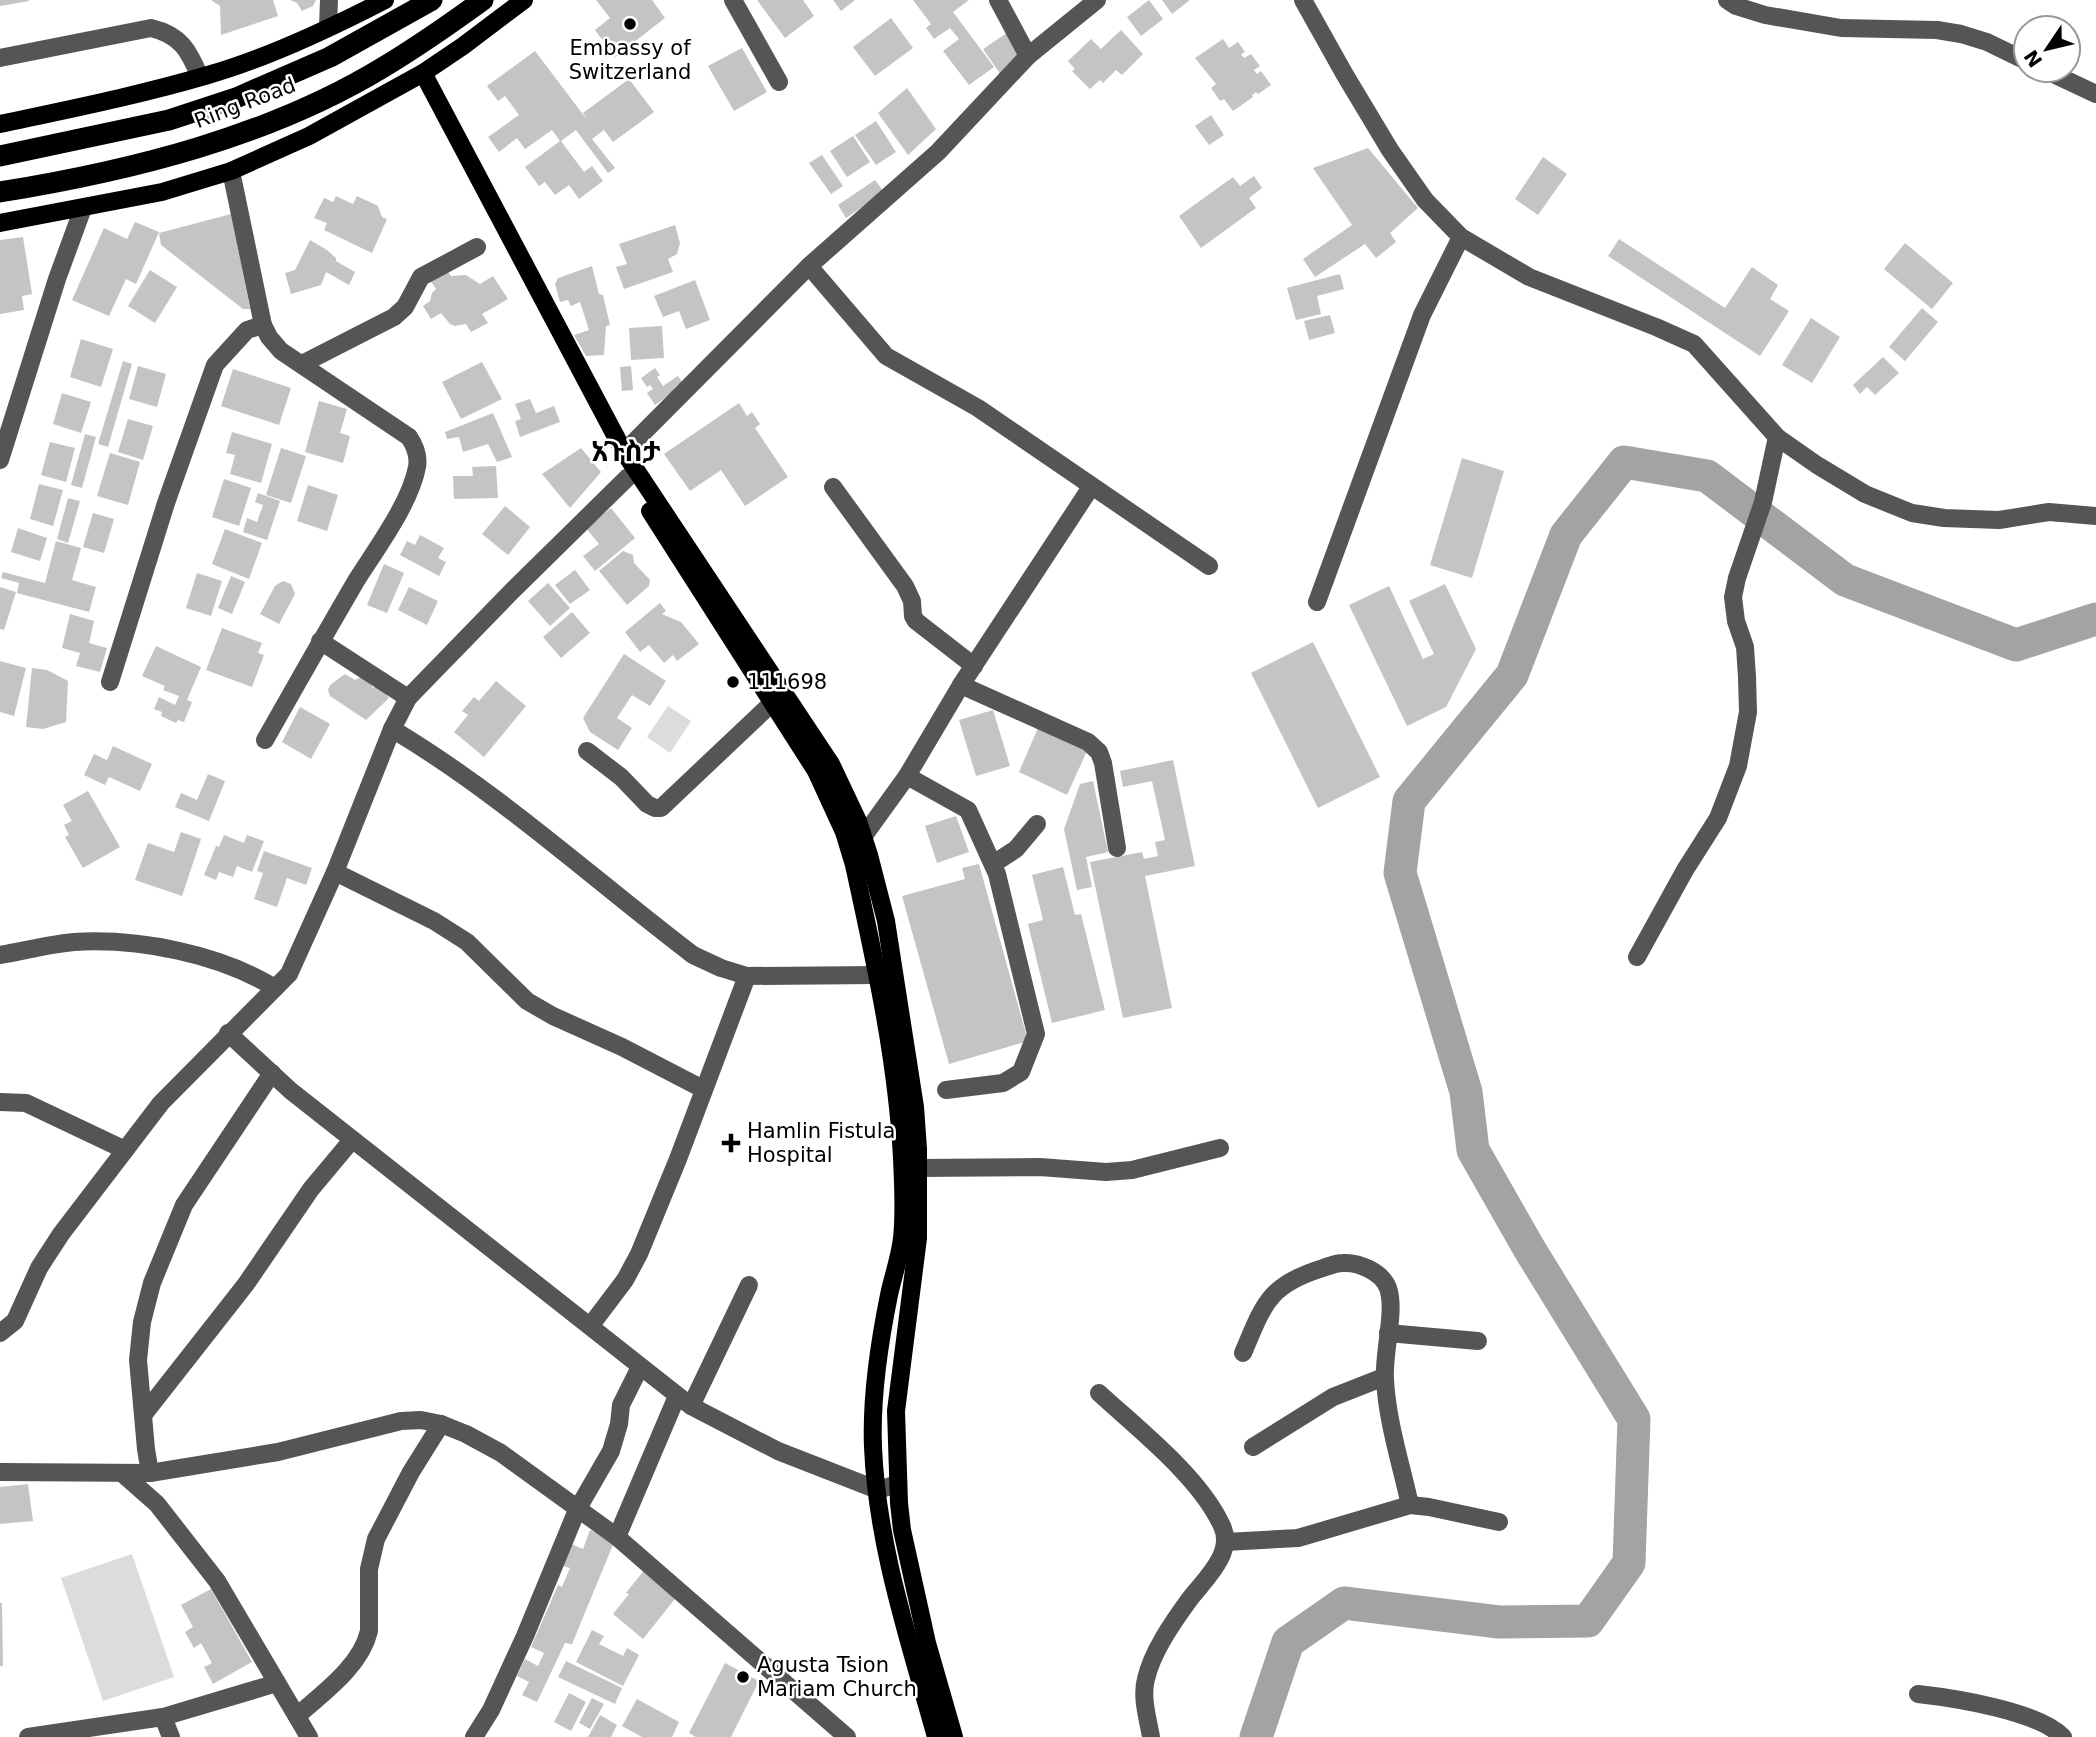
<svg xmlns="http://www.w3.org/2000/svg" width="2096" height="1737" font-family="'DejaVu Sans','Noto Sans Ethiopic',sans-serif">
  <rect width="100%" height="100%" fill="#fff"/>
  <g fill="#dcdcdc">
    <path d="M668,706L691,721L670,753L647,737Z"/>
    <path d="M132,1554L174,1677L103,1701L61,1578Z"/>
  </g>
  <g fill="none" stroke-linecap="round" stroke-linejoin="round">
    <path stroke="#a3a3a3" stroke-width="33" d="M1256,1737L1288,1642L1344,1603L1499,1622L1588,1621L1629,1563L1634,1419L1530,1250L1473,1150L1466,1092L1400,873L1409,801L1512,675L1566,535L1624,462L1707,476L1845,580L2016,645L2096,619"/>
  </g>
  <g fill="#c4c4c4">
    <path d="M0,0H29V1L0,6Z"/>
    <path d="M211,0H273L278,16L221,35L220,6Z"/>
    <path d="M290,0H316L313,6L302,11L297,3Z"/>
    <path d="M596,0H652L665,18L615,57L595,30L610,18Z"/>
    <path d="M757,0H803L814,16L785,38Z"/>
    <path d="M833,0H855L841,11Z"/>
    <path d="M913,0H969L953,12L994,67L969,85L943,51L959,39L950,28L934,39L926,28L931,24Z"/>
    <path d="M1149,0L1163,19L1141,36L1127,17Z"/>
    <path d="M1162,0H1190L1172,14Z"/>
    <path d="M891,18L913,48L875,76L853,47Z"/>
    <path d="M1121,30L1143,54L1122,75L1116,70L1103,83L1100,80L1090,89L1072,71L1075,69L1068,61L1091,39L1101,49Z"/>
    <path d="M1010,31L1022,50L1001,75L983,49Z"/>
    <path d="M1223,39L1229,48L1238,42L1245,52L1241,54L1244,58L1251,54L1260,66L1254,70L1257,74L1261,71L1271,85L1258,94L1256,92L1252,95L1253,97L1233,111L1224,99L1220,101L1211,88L1216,84L1195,58Z"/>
    <path d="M742,48L767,92L734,111L708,66Z"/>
    <path d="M535,51L588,121L583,113L629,79L654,112L613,142L604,130L592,139L615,168L608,173L576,130L561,141L584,172L592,166L603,181L579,199L569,185L555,195L545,182L539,186L525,167L560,141L552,130L525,149L517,138L499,152L488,137L519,115L505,96L498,101L487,86Z"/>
    <path d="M907,88L936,129L908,155L878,113Z"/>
    <path d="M1211,115L1224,135L1209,145L1195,126Z"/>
    <path d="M876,121L896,152L876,165L855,135Z"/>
    <path d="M853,136L870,162L847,177L830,151Z"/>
    <path d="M1368,148L1418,208L1390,233L1396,242L1376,258L1365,244L1315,277L1303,259L1352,225L1313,168Z"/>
    <path d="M822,155L843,186L831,194L809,163Z"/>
    <path d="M1543,157L1567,174L1538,215L1515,199Z"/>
    <path d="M1254,176L1262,188L1249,198L1256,208L1201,248L1179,216L1233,177L1240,186Z"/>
    <path d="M875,180L884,192L846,218L838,205Z"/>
    <path d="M336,196L353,204L357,196L378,206L382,217L387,219L372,253L324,230L327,223L314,218L324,198L333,202Z"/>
    <path d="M231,214L250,309H243L161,245L159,233Z"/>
    <path d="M135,222L159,232L136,284L126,279L109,316L72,300L104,228L127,239Z"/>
    <path d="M675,225L680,243L677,254L668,259L673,272L624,289L616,267L627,264L619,244Z"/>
    <path d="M23,237L32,294L22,296L24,310L0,314V240Z"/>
    <path d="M1619,239L1725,308L1752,267L1778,285L1770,299L1789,311L1760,356L1608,256Z"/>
    <path d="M310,240L327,250L336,258V261L355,272L349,285L326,272L321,285L291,294L285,273L295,270Z"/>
    <path d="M1905,243L1953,283L1932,309L1884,269Z"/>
    <path d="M592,266L599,294L603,295L610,325L606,326L604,355L586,356L574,335L589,330L580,302L571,306L568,300L560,302L555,284L558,278Z"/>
    <path d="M446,269L451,276L466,275L480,284L493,276L508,299L482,314L488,323L471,332L466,324L455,326L450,324L441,313L431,319L423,306L430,301L432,293L436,289L430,280Z"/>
    <path d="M150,270L177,287L155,323L128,306Z"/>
    <path d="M1340,274L1344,289L1317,296L1321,314L1296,320L1287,288Z"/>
    <path d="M695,280L710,320L686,329L679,311L663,317L654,296Z"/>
    <path d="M1922,308L1938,322L1905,361L1889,347Z"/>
    <path d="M1330,315L1335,333L1309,340L1304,321Z"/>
    <path d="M1811,318L1840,337L1812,383L1782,365Z"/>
    <path d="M662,326L664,358L631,360L629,328Z"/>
    <path d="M81,339L113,349L101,387L70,377Z"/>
    <path d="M1883,357L1899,373L1875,395L1867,387L1860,394L1853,385Z"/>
    <path d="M123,361L132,364L108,447L98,444Z"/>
    <path d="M482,362L502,399L461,419L442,382Z"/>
    <path d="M138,366L166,374L157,407L129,399Z"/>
    <path d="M631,366L633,390L622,391L620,367Z"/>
    <path d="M655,368L660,375L657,377L663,386L678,376L682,382L674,388L676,390L655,405L647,393L653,389L650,385L647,387L641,378Z"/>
    <path d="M233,369L291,388L279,425L221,406Z"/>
    <path d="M62,393L91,402L81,433L53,424Z"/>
    <path d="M530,399L536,413L554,406L560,422L520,437L515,421L521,419L515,404Z"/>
    <path d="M319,401L347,409L340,433L350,436L343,463L305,452Z"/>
    <path d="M739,403L747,416L752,412L760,424L755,428L788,477L745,506L721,470L690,491L664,454Z"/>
    <path d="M493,413L512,457L497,462L488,444L463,452L459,437L447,439L445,432Z"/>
    <path d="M128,419L153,426L143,460L118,452Z"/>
    <path d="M232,432L272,444L261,483L230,474L235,455L226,453Z"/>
    <path d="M85,434L96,437L82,488L71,485Z"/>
    <path d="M50,442L75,448L66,482L41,475Z"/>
    <path d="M281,448L306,456L291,503L266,495Z"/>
    <path d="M581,448L601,472L570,508L542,474Z"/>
    <path d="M110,453L140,462L128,505L97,496Z"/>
    <path d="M1462,458L1504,471L1472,578L1430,565Z"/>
    <path d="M496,466L498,498L454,499L453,476H473L472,467Z"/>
    <path d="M224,479L251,488L239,526L212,517Z"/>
    <path d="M39,484L63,490L53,526L30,519Z"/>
    <path d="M308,485L338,495L327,531L297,521Z"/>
    <path d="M258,493L280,501L267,540L243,532L247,518L257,522L263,505L255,502Z"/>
    <path d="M68,498L80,501L68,543L57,539Z"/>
    <path d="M505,506L530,527L508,555L482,534Z"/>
    <path d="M611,508L635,538L595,571L583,556L599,544L586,528Z"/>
    <path d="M93,513L114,519L104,553L83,547Z"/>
    <path d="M18,528L47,538L40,561L11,552Z"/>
    <path d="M225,529L262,543L249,579L212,564Z"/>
    <path d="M420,535L444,548L438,558L446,562L439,576L400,555L407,541L415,545Z"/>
    <path d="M56,541L81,548L72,580L96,587L89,612L17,593L19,583L1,578L3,572L45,583Z"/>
    <path d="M623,551L633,555L634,563L650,580L649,586L627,605L599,571Z"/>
    <path d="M384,564L404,573L387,613L367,605Z"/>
    <path d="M575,570L590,590L570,604L555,585Z"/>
    <path d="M197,573L222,581L211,616L186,608Z"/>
    <path d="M231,576L245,582L232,614L218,608Z"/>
    <path d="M283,581L291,584L295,594L279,624L260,614L275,586Z"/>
    <path d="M548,583L570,608L550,626L528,601Z"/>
    <path d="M1445,584L1476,649L1446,707L1407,726L1349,605L1389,586L1423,659L1434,654L1409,601Z"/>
    <path d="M0,587L16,592L4,630L0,629Z"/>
    <path d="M409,587L438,601L427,625L398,610Z"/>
    <path d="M660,603L666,611L662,614L681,622L699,644L677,661L673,655L664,663L649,645L640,652L625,632Z"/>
    <path d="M572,612L590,633L561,658L543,637Z"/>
    <path d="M70,614L94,621L89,643L107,648L100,672L76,666L80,653L62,648Z"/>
    <path d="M222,628L262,643L258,653L264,655L252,687L206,670Z"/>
    <path d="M1313,642L1380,777L1318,808L1251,673Z"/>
    <path d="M156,646L201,667L187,700L192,702L184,722L178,720L176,723L161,716L162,712L154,709L159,697L175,705L179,696L163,690L165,686L142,676Z"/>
    <path d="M624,654L666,681L650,706L632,695L617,718L632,728L618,750L590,732L583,718Z"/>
    <path d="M0,661L26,668L14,716L0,712Z"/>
    <path d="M32,668L47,670L68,681L66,722L43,729L26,727Z"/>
    <path d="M345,674L355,680L365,675L373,688L380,685L389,698L366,720L330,696L328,690L330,685Z"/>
    <path d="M496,681L526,706L484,757L454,732L468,715L462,711L474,697L479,701Z"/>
    <path d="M300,707L330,724L311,759L282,742Z"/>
    <path d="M993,710L1010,766L976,776L959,720Z"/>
    <path d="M1038,728L1087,751L1067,795L1019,772Z"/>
    <path d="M113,746L152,764L140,791L109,777L105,785L84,775L94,754L107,760Z"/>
    <path d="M1173,760L1195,866L1145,876L1172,1008L1123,1018L1090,862L1142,852L1144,859L1158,856L1155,842L1165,840L1152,781L1123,787L1120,771Z"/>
    <path d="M208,774L225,781L209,821L175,807L181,793L197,800Z"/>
    <path d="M1093,781L1108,852L1086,857L1092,887L1077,890L1064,829L1080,784Z"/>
    <path d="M88,791L120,847L83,868L65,837L69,835L64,825L72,821L63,805Z"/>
    <path d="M956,816L969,852L937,863L925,826Z"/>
    <path d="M181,832L201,839L182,896L135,880L148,843L174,852Z"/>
    <path d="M224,835L244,843L247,835L264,841L252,872L237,866L233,877L219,872L216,880L204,875L216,846L219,847Z"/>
    <path d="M264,851L312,868L306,885L287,878L277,907L254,899L263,873L257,871Z"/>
    <path d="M979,864L1028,1041L949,1064L902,896L965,879L962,868Z"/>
    <path d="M1063,867L1075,915L1081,914L1105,1010L1052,1023L1028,924L1043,920L1032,875Z"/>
    <path d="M28,1484L33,1521L0,1524V1487Z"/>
    <path d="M590,1530L615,1540L572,1644L565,1643L537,1702L522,1695L529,1682L517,1676L525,1659L538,1666L544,1653L531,1647L558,1585L562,1587L570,1568L560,1565L569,1543L583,1549Z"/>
    <path d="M645,1569L678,1595L643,1639L613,1614L629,1594L626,1593Z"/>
    <path d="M211,1589L252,1662L213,1684L204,1667L212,1663L201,1643L194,1648L185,1632L193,1627L181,1605Z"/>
    <path d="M0,1603H2L3,1666H0Z"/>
    <path d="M592,1630L604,1636L599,1644L623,1656L627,1648L639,1655L623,1686L576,1662Z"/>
    <path d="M566,1661L622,1688L615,1704L558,1677Z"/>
    <path d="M725,1663L759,1681L731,1737H696L689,1733Z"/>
    <path d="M569,1693L586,1702L571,1731L554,1722Z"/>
    <path d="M592,1698L604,1704L590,1729L579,1723Z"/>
    <path d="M637,1699L679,1722L672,1737H642L622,1726Z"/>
    <path d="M600,1715L617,1725L611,1737H588Z"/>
  </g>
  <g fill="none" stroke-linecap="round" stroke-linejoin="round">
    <g stroke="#555" stroke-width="18">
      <path d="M733,0L779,82"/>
      <path d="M1303,0L1345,75L1390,150L1425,200L1461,237L1529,277L1656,327L1694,344L1777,437L1817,465L1865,494L1912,513L1944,518L1999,520L2049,512L2096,516"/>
      <path d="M1727,0L1736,6L1765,15L1841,28L1937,30L1961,34L1987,42L2026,61"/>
      <path d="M328,27L329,0"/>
      <path d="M1028,56L1097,0"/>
      <path d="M0,58L151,28C181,35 189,51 200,77"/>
      <path d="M2045,70L2096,94"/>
      <path d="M231,171L263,325L269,337L281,351L409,437C415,446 419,456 417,467C410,504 376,549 356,581C325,634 295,687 265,740"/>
      <path d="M809,266L886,356L978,408L1209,566"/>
      <path d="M302,364L394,317L405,307L421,277L477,247"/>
      <path d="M624,452L809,266L938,152L1028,56L998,0"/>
      <path d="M0,460L57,279L83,208"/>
      <path d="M833,487L905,586L912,601L913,616L916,621L974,666"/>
      <path d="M1317,602L1422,315L1461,237"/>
      <path d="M320,641L408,698"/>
      <path d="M110,682L166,503L215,365L247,330L263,325"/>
      <path d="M961,685L1088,742L1099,752L1103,763L1117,848"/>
      <path d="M392,729C501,794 593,879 693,955L721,968L747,976L876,975"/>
      <path d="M587,751L621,777L647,804L655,808H661L772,703"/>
      <path d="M907,776L968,810L997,874L1036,1034L1021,1072L1003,1083L946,1090"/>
      <path d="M863,837L907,776L961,685L1091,487"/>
      <path d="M993,864L1016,849L1037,824"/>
      <path d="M335,872L434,921L467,942L527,1001L553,1016L622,1047L703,1089"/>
      <path d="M0,955C24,951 50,944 74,942C139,938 220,954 275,988"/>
      <path d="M1637,957L1685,870L1718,818L1738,766L1748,712L1747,677L1745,647L1736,621L1733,597L1737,578L1763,502L1777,437"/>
      <path d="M228,1033L291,1091L691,1406L778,1451L878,1490L897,1484"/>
      <path d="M0,1102L26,1103L125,1150"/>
      <path d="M918,1168L1040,1167L1106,1172L1132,1170L1220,1148"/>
      <path d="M591,1325L625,1280L639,1254L678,1159L747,976"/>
      <path d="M0,1333L15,1321L39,1268L61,1234L161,1103L289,974L335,872L392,729L408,698L512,591L628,477"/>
      <path d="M1388,1333L1478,1341"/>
      <path d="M1243,1353C1264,1304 1268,1285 1323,1268C1329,1266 1336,1263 1343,1263C1359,1262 1382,1272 1388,1288C1396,1311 1383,1353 1385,1379C1387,1421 1401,1464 1410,1505"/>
      <path d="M1099,1393C1138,1429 1200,1477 1222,1526C1235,1553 1204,1580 1189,1600C1173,1622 1152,1652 1146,1679C1141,1697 1148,1719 1151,1737"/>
      <path d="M691,1406L749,1285"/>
      <path d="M144,1414L246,1284L311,1189L352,1140"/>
      <path d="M1253,1447L1333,1397L1384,1377"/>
      <path d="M0,1472L150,1473L278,1452L401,1421L421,1420L441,1424L466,1434L501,1453L617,1537L847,1737"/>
      <path d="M150,1473L146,1449L138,1360L142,1322L152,1283L184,1205L272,1073"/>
      <path d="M123,1474L157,1504L217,1581L309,1737"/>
      <path d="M617,1537L677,1396"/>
      <path d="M1225,1542L1298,1538L1410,1505L1429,1507L1499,1522"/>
      <path d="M1918,1694C1954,1698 2038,1711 2063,1737"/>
      <path d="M297,1716C323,1693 361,1666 369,1631V1569L376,1539L411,1472L441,1424"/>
      <path d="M163,1717L171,1737"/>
      <path d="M28,1737L163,1717L277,1683"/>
      <path d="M474,1737L491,1710L525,1636L577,1510L611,1451L619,1424L621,1405L640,1367"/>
    </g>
    <g stroke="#000" stroke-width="18">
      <path d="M423,73L624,452L831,764L858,821L869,855L886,921L893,966L915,1107L918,1149V1238L896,1411L899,1503L902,1530L927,1643L954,1737"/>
      <path d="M0,124C70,109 140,95 208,75C268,58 329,29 385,0"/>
      <path d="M0,223L162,192L231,171L309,136L423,73L463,46L524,0"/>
      <path d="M650,511L816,771L844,832L854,865C875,961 897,1060 902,1158C903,1185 905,1211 902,1238C900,1257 893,1276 889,1295C879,1344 871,1397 873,1447C877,1546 910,1643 936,1737"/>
    </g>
    <g stroke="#000" stroke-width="21">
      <path d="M0,156L169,120L236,98L330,57L432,0"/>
      <path d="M0,192C130,171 268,137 382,68C417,47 450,24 483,0"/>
    </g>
  </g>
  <g fill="#000" stroke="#fff" stroke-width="2.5">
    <circle cx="630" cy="24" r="7"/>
    <circle cx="733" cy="682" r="7"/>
    <path d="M727.5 1132.5h7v7h7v7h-7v7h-7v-7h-7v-7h7z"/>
    <circle cx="743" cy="1677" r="7"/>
  </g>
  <g text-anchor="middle" stroke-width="5" stroke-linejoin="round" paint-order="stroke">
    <g font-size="21" fill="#000" stroke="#fff" text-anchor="start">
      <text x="630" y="55" text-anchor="middle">Embassy of<tspan x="630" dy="24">Switzerland</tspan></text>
      <text x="747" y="689">111698</text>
      <text x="747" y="1138">Hamlin Fistula<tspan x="747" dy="24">Hospital</tspan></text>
      <text x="757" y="1672">Agusta Tsion<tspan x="757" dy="24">Mariam Church</tspan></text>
    </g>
    <g font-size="21" fill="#000" stroke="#fff">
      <text transform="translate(245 103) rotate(-21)" y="7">Ring Road</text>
    </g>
    <g font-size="28" font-weight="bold" fill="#000" stroke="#fff">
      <text x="626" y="461">አጉስታ</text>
    </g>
  </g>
  <g transform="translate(2047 49) rotate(235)"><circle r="33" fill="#ffffff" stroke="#999999" stroke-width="2"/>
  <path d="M0-5L12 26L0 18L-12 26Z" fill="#000000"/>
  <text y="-10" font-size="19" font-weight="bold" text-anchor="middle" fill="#000000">N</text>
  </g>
</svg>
